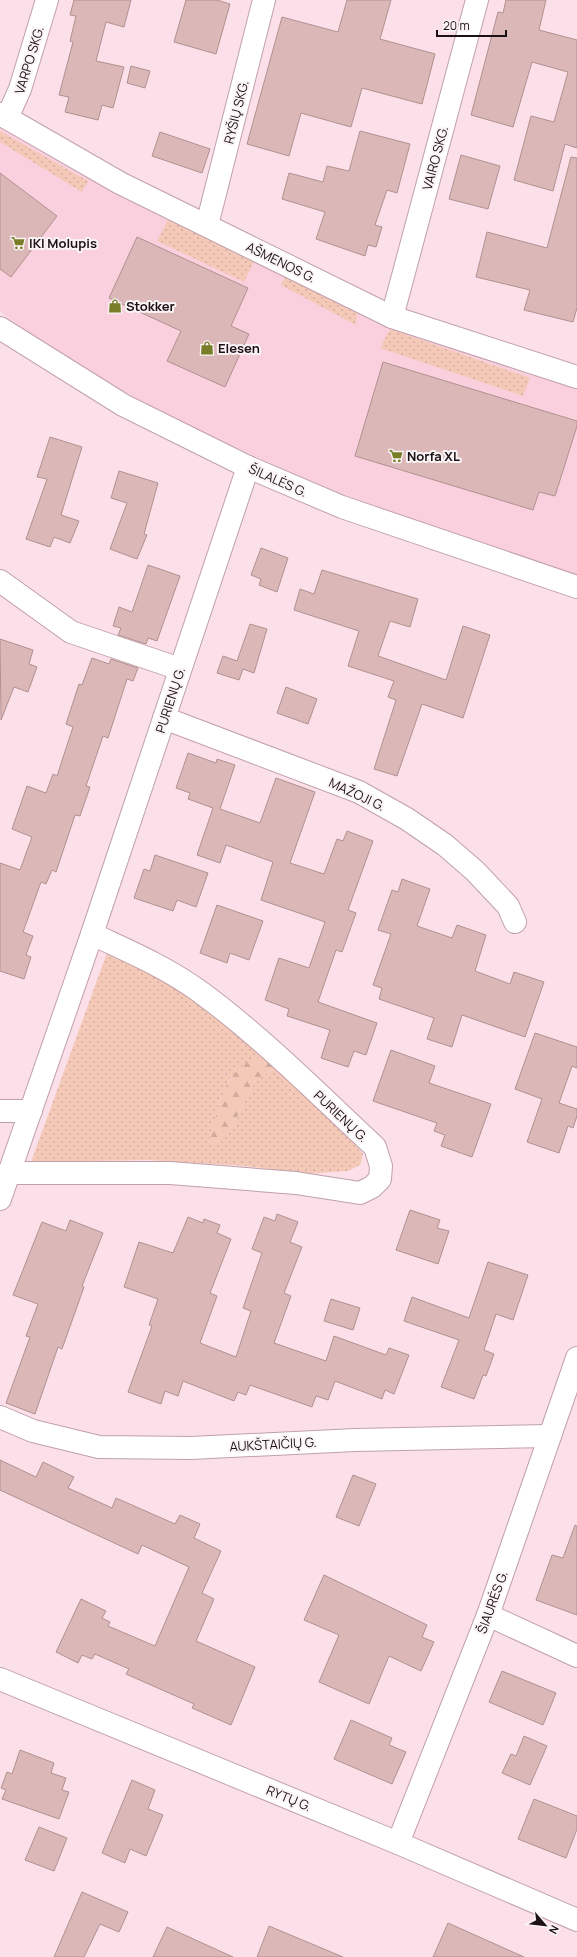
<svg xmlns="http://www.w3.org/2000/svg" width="577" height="1957" font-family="Manrope,sans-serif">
  <defs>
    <pattern id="grass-dots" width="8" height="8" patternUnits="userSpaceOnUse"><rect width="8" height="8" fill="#f4c9b8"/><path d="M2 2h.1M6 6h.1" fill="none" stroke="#d1ac9d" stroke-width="1.8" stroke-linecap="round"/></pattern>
    <pattern id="forest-firs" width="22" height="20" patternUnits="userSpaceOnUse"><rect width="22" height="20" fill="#f4c9b8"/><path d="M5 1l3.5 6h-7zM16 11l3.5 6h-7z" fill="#d1ac9d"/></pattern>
  </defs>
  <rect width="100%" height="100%" fill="#fce0e9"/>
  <path fill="#fad0de" d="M0,125L91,177L577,384V577L330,490L261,459L185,424L97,377L60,356L3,314L0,311Z"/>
  <g fill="url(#grass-dots)">
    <path d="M0,131L88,181L82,192L0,142Z"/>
    <path d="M168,220L254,261L244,282L157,241Z"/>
    <path d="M286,276L357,313L356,325L281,285Z"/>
    <path d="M390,329L530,378L523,396L380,348Z"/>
    <path d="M108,950L182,989L265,1056L230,1078L221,1099L209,1142L230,1131L256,1080L277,1067L348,1136L363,1154L360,1165L348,1171L306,1174L246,1166L149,1160L31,1162Z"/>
  </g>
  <path fill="url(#forest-firs)" d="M265,1056L277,1067L256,1080L230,1131L216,1144L209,1142C217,1116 221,1077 248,1062C253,1059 260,1058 265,1056Z"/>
  <g fill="#dbb8b7" stroke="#b19090">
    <path d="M74,0H131L124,27L106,22L96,61L124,67L113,108L102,105L98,120L65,112L69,97L59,95L73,42L70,41L76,16L70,15Z"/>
    <path d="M186,0H217L230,4L216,54L174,42Z"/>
    <path d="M347,0H391L380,39L435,54L422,104L362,88L351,127L301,113L289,156L247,144L282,17L338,32Z"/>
    <path d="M506,0H546L539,30L577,40V148L565,144L553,191L514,180L531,116L554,122L568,72L532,62L513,127L471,115L498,12L503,13Z"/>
    <path d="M131,66L150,71L145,88L127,83Z"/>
    <path d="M360,131L410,144L397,193L387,190L375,225L382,227L376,247L368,245L365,256L316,239L325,212L282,199L289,173L323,182L327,166L349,171Z"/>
    <path d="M160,132L210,149L202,173L152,156Z"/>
    <path d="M461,155L500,166L488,209L449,199Z"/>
    <path d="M571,157L577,158V308L573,322L524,310L530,290L476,277L487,232L547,248Z"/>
    <path d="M0,173L57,216L11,277L0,269Z"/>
    <path d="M137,237L248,288L231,326L249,334L225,387L167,361L181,331L109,298Z"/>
    <path d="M383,362L577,421V426L555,496L539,492L533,510L355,456Z"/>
    <path d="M50,437L82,447L61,515L79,521L70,543L54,537L50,547L26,539L47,479L37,477Z"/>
    <path d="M119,471L158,483L144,534L147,535L137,559L110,549L127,503L111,498Z"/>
    <path d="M261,548L288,558L277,592L259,585L261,579L251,575Z"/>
    <path d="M148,565L180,576L157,641L148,638L146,644L118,635L121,628L113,626L119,607L132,612Z"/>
    <path d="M322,570L418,599L410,627L390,621L378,656L446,680L463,626L490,635L463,718L422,704L397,776L374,769L396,700L388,697L394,681L348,666L359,631L294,610L300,589L314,594Z"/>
    <path d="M250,624L267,629L254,673L243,669L239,680L217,673L223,656L237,661Z"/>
    <path d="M0,639L33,650L29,664L37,667L28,692L14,687L1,720Z"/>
    <path d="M92,658L109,664L111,659L138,668L133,681L127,679L108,738L103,736L86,786L90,787L80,816L75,815L56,872L52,870L46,884L41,882L23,932L33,936L26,955L31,957L24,979L0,971V863L20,870L32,837L12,829L27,786L46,793L53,774L57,776L73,727L66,724L79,684L82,685Z"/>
    <path d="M286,687L317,699L308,724L277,713Z"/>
    <path d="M188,753L216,763L217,759L235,765L220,809L260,823L276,778L315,792L290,863L324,874L337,839L343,841L347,831L373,841L348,910L356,913L342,952L336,950L318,1002L377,1023L366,1055L354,1051L348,1067L321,1058L330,1030L287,1016L289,1009L265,1000L279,958L309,968L325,922L261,900L273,862L226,845L220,863L197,855L213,808L188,799L190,793L176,788Z"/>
    <path d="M155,855L208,873L196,907L177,900L173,911L134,898L144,869L150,871Z"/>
    <path d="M402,879L430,889L417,926L452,938L457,925L486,935L475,971L510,984L514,972L544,982L525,1037L462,1015L452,1047L427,1039L434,1018L379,999L382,988L373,985L391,934L378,930L392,890L398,892Z"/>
    <path d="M217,905L263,921L249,960L230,953L227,963L200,953Z"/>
    <path d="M535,1033L577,1047V1068L572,1066L559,1103L577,1109V1116L573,1128L568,1126L559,1153L527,1142L542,1099L515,1089Z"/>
    <path d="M391,1050L435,1066L429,1083L491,1104L472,1157L441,1146L445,1135L434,1131L437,1123L373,1101Z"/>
    <path d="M410,1210L440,1220L437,1228L449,1231L438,1264L396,1250Z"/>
    <path d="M277,1214L298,1222L290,1242L302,1247L284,1293L291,1296L274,1343L326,1361L334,1336L386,1355L389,1348L409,1355L394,1394L385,1390L382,1399L335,1381L328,1400L316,1396L312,1407L250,1385L246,1395L238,1392L234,1401L183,1381L178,1396L165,1391L161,1404L128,1392L152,1326L149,1325L158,1299L124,1287L139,1242L173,1253L188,1217L203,1223L204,1219L220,1225L217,1233L231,1239L210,1293L217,1296L200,1343L236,1357L251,1311L243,1308L262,1253L252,1249L264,1217L275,1221Z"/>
    <path d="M70,1220L103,1233L82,1286L84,1287L62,1349L58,1347L35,1414L6,1403L30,1337L26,1336L38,1304L13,1295L42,1222L66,1231Z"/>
    <path d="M488,1262L528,1275L513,1320L496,1314L484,1350L494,1354L486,1376L483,1375L474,1399L441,1387L459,1340L404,1321L412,1297L469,1318Z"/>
    <path d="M331,1299L360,1308L353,1330L324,1321Z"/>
    <path d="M0,1460L36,1477L43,1462L74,1477L68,1488L112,1508L116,1498L175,1524L180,1515L200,1524L194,1538L221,1551L202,1593L214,1599L196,1641L255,1667L231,1725L192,1708L194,1704L126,1674L129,1669L95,1654L92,1659L82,1655L78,1663L56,1652L81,1599L106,1611L102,1618L110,1622L108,1626L155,1646L189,1567L142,1545L138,1554L0,1490Z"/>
    <path d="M353,1475L376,1484L359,1526L336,1517Z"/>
    <path d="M575,1525L577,1526V1615L536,1600L552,1555L563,1558Z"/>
    <path d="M324,1575L427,1625L422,1637L434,1642L421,1671L389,1656L369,1704L319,1682L339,1635L304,1620Z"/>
    <path d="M502,1671L556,1693L543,1725L489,1702Z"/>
    <path d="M351,1720L392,1738L389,1745L406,1752L392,1784L334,1759Z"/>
    <path d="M524,1736L547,1746L530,1785L502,1773L511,1754L516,1756Z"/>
    <path d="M20,1750L54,1763L51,1773L66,1778L62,1790L69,1792L59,1819L2,1799L6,1790L1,1788L7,1772L12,1774Z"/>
    <path d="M132,1780L155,1790L148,1809L163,1815L146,1856L130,1849L125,1863L102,1853Z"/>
    <path d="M534,1799L577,1816V1829L566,1858L518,1839Z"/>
    <path d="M39,1827L67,1838L54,1871L25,1860Z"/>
    <path d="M82,1892L128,1912L119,1932L100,1924L84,1957H54Z"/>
    <path d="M448,1923L524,1957H433Z"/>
    <path d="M269,1926L343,1957H257Z"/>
    <path d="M167,1927L233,1957H153Z"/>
  </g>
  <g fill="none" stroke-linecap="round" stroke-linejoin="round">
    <g stroke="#c0a0ab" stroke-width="24">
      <g id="street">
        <path d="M0,114L120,183L392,317L577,377"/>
        <path d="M7,118L20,89L47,0"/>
        <path d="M207,225L264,0"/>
        <path d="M392,317L477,0"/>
        <path d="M0,581L71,632L180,669"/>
        <path d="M164,718L359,792L407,819L445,845L475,871L508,906L515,922"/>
        <path d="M0,1111H31"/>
        <path d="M9,1173H170L296,1183L360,1193L372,1187L380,1179L381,1166L375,1147C318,1094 262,1037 199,991C166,967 128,951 92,934"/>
        <path d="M0,1199L92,934L248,467"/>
        <path d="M0,1417L33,1431L99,1447L191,1448L355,1440L550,1436"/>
        <path d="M488,1615L577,1656"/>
        <path d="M0,1679L398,1843L577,1920"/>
        <path d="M398,1843L488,1615L577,1358"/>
      </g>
    </g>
    <g stroke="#c0a0ab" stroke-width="24">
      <path id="primary" d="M0,328L123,405L248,467L342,507L577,587"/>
    </g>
    <use href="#street" stroke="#fff" stroke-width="22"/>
    <use href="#primary" stroke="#fff" stroke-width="22"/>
  </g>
  <defs>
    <g id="supermarket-bare" transform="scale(1.08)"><path d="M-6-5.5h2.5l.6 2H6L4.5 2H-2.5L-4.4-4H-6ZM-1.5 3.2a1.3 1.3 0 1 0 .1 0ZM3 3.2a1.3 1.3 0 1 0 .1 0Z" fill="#787e28" stroke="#fbf4f6" stroke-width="2.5" paint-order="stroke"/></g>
    <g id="shop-bare" transform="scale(1.08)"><path d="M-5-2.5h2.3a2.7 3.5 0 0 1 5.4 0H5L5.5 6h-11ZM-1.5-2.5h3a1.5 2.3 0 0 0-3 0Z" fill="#787e28" stroke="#fbf4f6" stroke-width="2.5" paint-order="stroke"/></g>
  </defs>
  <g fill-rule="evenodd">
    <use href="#supermarket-bare" x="18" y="243"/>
    <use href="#shop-bare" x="115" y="306"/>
    <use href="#shop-bare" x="207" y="348"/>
    <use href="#supermarket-bare" x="396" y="456"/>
  </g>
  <g text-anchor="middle" stroke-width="4" stroke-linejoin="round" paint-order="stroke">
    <g font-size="13" fill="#1c1115" stroke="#fbf4f6">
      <text transform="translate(29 60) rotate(-73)" y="5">VARPO SKG.</text>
      <text transform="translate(236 112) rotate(-76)" y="5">RYŠIŲ SKG.</text>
      <text transform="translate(435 158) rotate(-75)" y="5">VAIRO SKG.</text>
      <text transform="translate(281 262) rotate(26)" y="5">AŠMENOS G.</text>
      <text transform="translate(278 480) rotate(24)" y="5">ŠILALĖS G.</text>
      <text transform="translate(170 700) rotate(-72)" y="5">PURIENŲ G.</text>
      <text transform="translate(357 794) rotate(25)" y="5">MAŽOJI G.</text>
      <text transform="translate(341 1116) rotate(43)" y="5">PURIENŲ G.</text>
      <text transform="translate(273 1444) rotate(-3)" y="5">AUKŠTAIČIŲ G.</text>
      <text transform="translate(492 1602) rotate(-70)" y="5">ŠIAURĖS G.</text>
      <text transform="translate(289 1798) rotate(22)" y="5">RYTŲ G.</text>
    </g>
    <g font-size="13" font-weight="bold" fill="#1c1115" stroke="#fbf4f6" text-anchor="start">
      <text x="29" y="248">IKI Molupis</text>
      <text x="126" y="311">Stokker</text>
      <text x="218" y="353">Elesen</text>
      <text x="407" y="461">Norfa XL</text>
    </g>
  </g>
  <g transform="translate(545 1925) rotate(118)" stroke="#fbf4f6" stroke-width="3" paint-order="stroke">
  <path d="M0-3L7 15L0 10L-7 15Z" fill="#1c1115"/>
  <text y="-6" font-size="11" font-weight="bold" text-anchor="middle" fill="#1c1115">N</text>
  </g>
  <path d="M437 30v6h69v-6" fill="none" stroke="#1c1115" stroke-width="2"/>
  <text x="443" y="30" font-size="12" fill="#1c1115" stroke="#fbf4f6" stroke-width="3" paint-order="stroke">20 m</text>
</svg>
